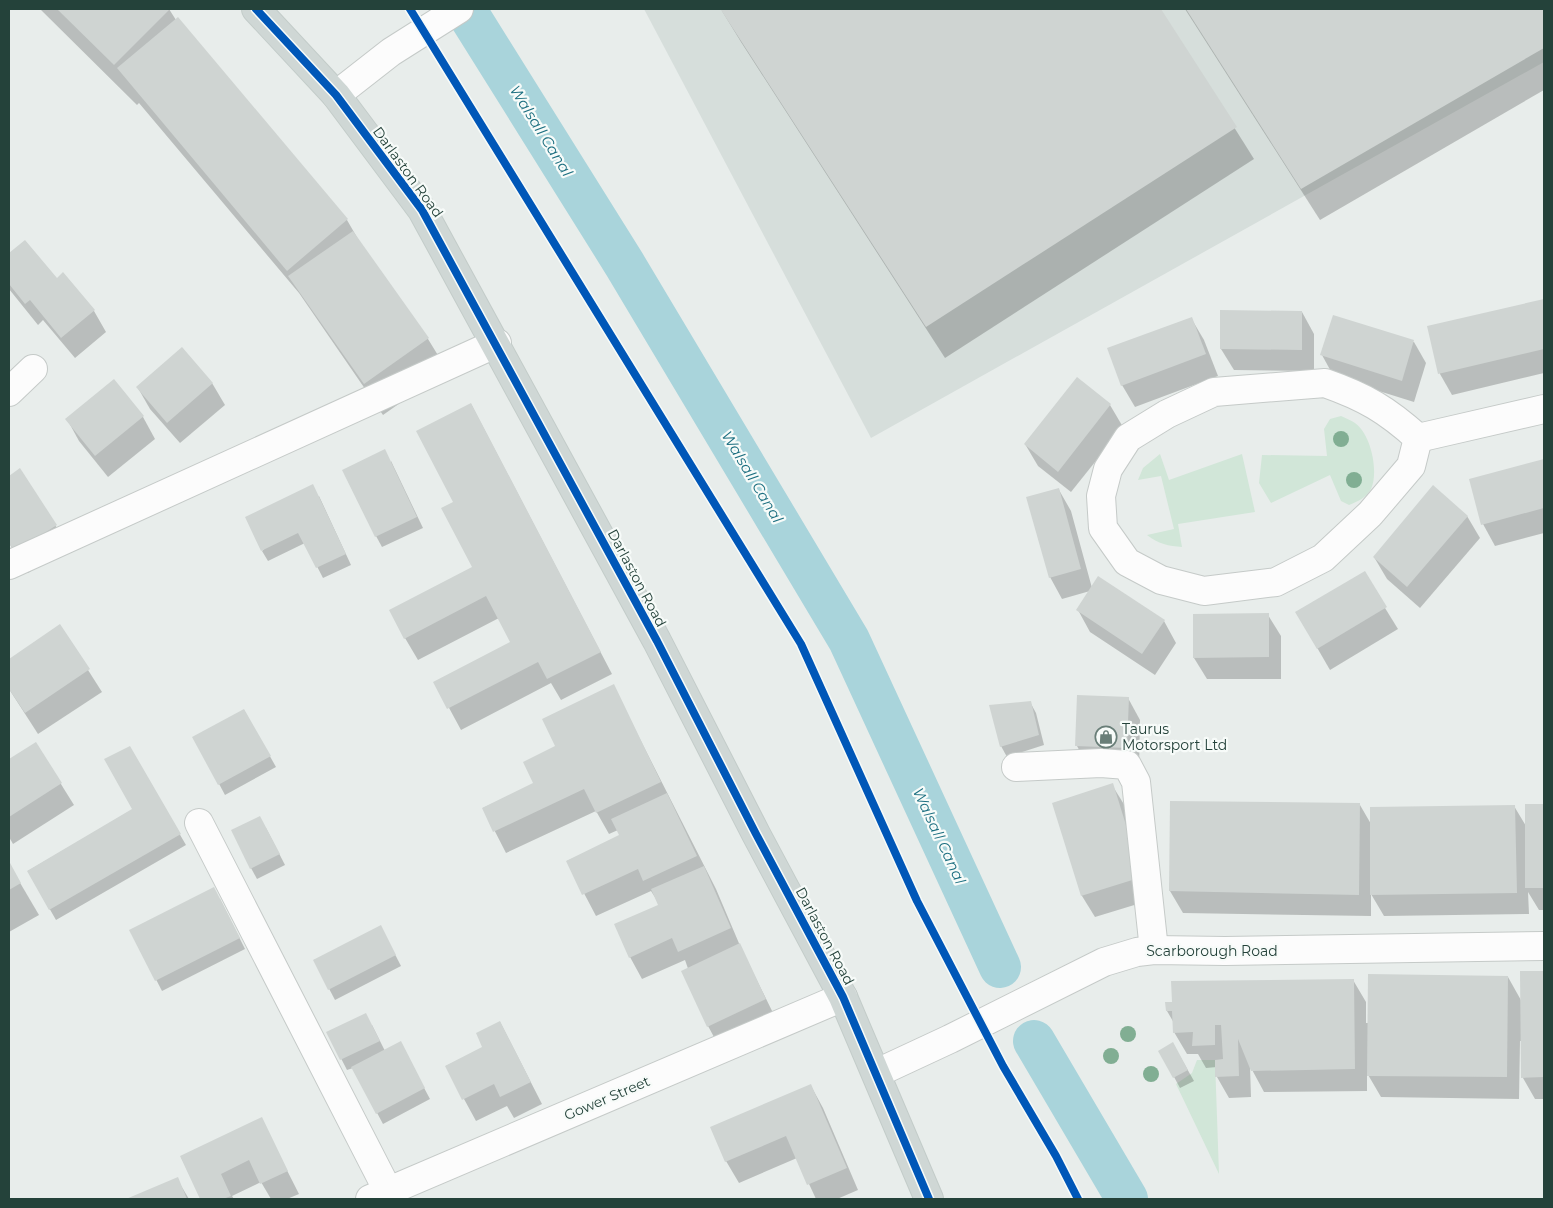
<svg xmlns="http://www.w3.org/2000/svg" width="1553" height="1208" font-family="Montserrat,sans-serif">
  <rect width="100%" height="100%" fill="#e8edeb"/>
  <path fill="#d6dedb" d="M644,9H1544V62L871,438Z"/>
  <g fill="#d1e6d8">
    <path d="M1341,416C1345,418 1351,420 1355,423C1371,434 1379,472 1371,489C1367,497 1357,502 1349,505L1341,501L1330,475L1271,503L1259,483L1262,455L1327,456L1324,429L1330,419Z"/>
    <path d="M1160,454L1169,480L1242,454L1255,512L1178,524L1182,547C1169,546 1158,544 1147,535L1174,529L1161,476L1138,480L1143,468Z"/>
    <path d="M1197,1060H1215L1219,1174L1176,1084L1192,1073Z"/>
  </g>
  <g fill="#0003">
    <path d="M40,9H169L176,20L178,19L347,220L362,246L428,339L447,370L383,415L299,293L139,103L137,105Z"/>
    <path d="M726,9H1160L1254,159L945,358L741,42L722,11Z"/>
    <path d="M1185,9H1544V90L1320,220Z"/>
    <path d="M25,241L56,280L94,311L106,332L75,358L43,320L38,325L9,289V255Z"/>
    <path d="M1544,300V373L1452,395L1440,374L1429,327Z"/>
    <path d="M1302,312L1314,334V371L1234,370L1221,349Z"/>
    <path d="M1191,318L1204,340L1218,376L1135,407L1122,385Z"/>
    <path d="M1414,342L1426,363L1414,402L1334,377L1322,355Z"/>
    <path d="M1077,379L1110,405L1123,427L1071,492L1038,466L1025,444Z"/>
    <path d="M114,381L143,417L155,439L108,477L79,441L67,419Z"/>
    <path d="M212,383L225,405L180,443L150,409L138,388Z"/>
    <path d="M471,404L612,674L561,700L551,683L461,730L435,682L512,643L499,618L418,660L405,638L474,568L455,502Z"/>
    <path d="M1544,460V533L1495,546L1483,524L1470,480Z"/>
    <path d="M391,461L423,528L382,547L376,536Z"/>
    <path d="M20,470L69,547L28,573L9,543V477Z"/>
    <path d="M1059,490L1071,511L1092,588L1164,621L1176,643L1155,675L1090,632L1078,610L1090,591L1062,599L1050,577Z"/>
    <path d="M319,496L351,565L323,578L305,543L268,561L262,551Z"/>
    <path d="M1467,516L1480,538L1420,608L1387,579L1374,557Z"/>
    <path d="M1385,608L1398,629L1330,670L1297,613Z"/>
    <path d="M1268,615L1281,636V679H1207L1194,658Z"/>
    <path d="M60,626L102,692L38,734L9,689V660Z"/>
    <path d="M613,686L716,889L741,948L777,1021L720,1048L708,1026L685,960L642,979L630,957L660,905L651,891L596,916L567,861L621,836L618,830L609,834L596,811L506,853L483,808L534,784L557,747Z"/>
    <path d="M1078,696L1128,698L1140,720L1139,770L1089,768L1077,746Z"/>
    <path d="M1030,702L1036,713L1044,745L1007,757L1001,746Z"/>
    <path d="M244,710L276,767L225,795L194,737Z"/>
    <path d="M36,744L74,805L13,844L9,837V761Z"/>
    <path d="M129,747L186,845L56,920L28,871L134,809Z"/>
    <path d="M1112,785L1125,806L1154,899L1095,917L1082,896L1054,803Z"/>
    <path d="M1360,805L1371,824L1514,806L1526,826V805H1544V910H1539L1528,892L1529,914L1384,916L1371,894V916L1183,913L1170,891Z"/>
    <path d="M266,828L285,865L257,879L251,868Z"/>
    <path d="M9,864L39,915L9,932Z"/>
    <path d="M220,899L245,949L162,991L131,931Z"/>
    <path d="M386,937L401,966L335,1000L314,960Z"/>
    <path d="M1522,972H1544V1099H1535L1523,1078L1522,1041H1520L1519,1099L1381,1097L1367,1073V1091L1264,1092L1250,1066L1251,1097L1229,1098L1217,1077V1067L1206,1068L1198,1054H1187L1174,1032V1023L1167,1011L1353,980L1366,1002V1023H1369L1508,977L1522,1002Z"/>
    <path d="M500,1022L542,1104L514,1118L507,1106L476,1121L446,1066L484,1048Z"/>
    <path d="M372,1025L385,1051L406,1054L430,1099L383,1124L353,1068L347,1070L328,1033Z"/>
    <path d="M1173,1044L1194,1081L1180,1088L1160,1051Z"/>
    <path d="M811,1086L823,1108L858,1190L837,1199H816L797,1158L739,1183L726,1161Z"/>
    <path d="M261,1119L299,1194L287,1199H271L261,1182L232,1196L234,1199H201L181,1157Z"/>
    <path d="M177,1179L189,1199H129Z"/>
  </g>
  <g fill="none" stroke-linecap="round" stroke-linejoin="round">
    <g stroke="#a9d4db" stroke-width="42">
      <path d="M465,9L625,265L849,640L1000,967"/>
      <path d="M1034,1041L1127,1199"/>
    </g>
  </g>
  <g fill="#cfd4d2">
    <path d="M57,9H170L114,65Z"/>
    <path d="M723,9H1161L1237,127L926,327L721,10Z"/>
    <path d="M1186,9H1544V48L1301,189Z"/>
    <path d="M178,17L348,219L287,271L117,68Z"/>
    <path d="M353,231L429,338L364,384L288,276Z"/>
    <path d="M25,240L57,278L63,272L95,310L61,338L30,300L25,304L9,284V253Z"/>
    <path d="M1544,299V349L1438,374L1427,326Z"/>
    <path d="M1220,310L1302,311V350L1220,349Z"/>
    <path d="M1333,315L1414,340L1402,381L1320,355Z"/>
    <path d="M1192,317L1206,354L1121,386L1107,348Z"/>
    <path d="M182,347L213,383L167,423L136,387Z"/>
    <path d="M1077,377L1111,404L1058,472L1024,444Z"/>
    <path d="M114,379L144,416L95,456L65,419Z"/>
    <path d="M471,403L601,652L547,679L538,662L447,709L433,682L510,642L486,596L404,639L389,610L472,567L441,508L453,502L416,431Z"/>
    <path d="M385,449L417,517L375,537L342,470Z"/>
    <path d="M1544,459V508L1481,525L1469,479Z"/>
    <path d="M20,468L57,525L15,552L9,543V476Z"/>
    <path d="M313,484L346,554L316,568L298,533L261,551L245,517Z"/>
    <path d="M1433,485L1468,516L1407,587L1373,557Z"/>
    <path d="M1059,488L1081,569L1049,578L1026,497Z"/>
    <path d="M1365,571L1387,607L1317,649L1295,612Z"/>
    <path d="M1098,576L1165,620L1142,654L1076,610Z"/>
    <path d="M1269,613V657L1193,658V614Z"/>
    <path d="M60,624L90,669L25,713L9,689V659Z"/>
    <path d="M614,684L661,782L596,813L584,789L493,832L482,808L533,783L523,762L555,746L542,719Z"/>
    <path d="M1077,695L1129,697L1127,748L1075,746Z"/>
    <path d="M1031,701L1039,735L1000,747L989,705Z"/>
    <path d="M244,709L271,756L218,785L192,737Z"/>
    <path d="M36,742L62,783L9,817V759Z"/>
    <path d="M130,746L181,834L49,910L27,871L132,809L104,759Z"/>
    <path d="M1113,783L1142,877L1081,896L1052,803Z"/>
    <path d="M667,793L697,856L643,881L638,869L582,895L566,861L619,835L611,819Z"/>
    <path d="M1170,801L1360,803L1359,895L1169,891Z"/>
    <rect x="1525" y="804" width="19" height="84"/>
    <path d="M1515,805L1517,893L1370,895V807Z"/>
    <path d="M260,816L280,854L250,869L231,830Z"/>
    <path d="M9,861L21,883L9,890Z"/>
    <path d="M704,866L731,928L678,952L672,938L629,958L614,924L658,905L651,889Z"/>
    <path d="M214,887L240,938L155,981L129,930Z"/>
    <path d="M381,925L396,955L328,990L313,960Z"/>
    <path d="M740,943L766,999L707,1027L681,971Z"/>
    <path d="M1520,971H1544V1077L1521,1078Z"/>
    <path d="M1368,974L1508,976L1507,1077L1367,1076Z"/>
    <path d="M1354,979L1355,1069L1251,1071L1238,1039L1239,1076L1215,1077V1060L1223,1059L1221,1025H1215V1045L1192,1046L1193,1032L1173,1033L1172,1011H1166L1165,1002H1172L1171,981Z"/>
    <path d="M366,1013L380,1041L340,1060L326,1032Z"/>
    <path d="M500,1021L531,1082L500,1097L494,1084L462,1100L445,1066L482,1047L476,1033Z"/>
    <path d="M401,1041L425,1088L376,1114L351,1067Z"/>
    <path d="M1173,1042L1188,1070L1173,1078L1158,1051Z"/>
    <path d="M811,1084L847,1168L807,1185L786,1136L725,1162L710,1127Z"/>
    <path d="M262,1117L288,1171L260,1184L249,1160L221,1174L231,1196L223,1199H200L180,1156Z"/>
    <path d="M178,1177L187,1199H126Z"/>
  </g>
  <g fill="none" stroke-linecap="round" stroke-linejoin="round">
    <g stroke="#c5cac8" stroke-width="30">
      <g id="minor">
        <path d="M336,95L391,52L459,9"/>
        <path d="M1325,383C1365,397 1387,410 1418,438L1411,466L1370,514L1323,558L1276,582L1204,591L1161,580L1127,562L1103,528L1101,496L1108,469L1128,438L1167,414L1214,392Z"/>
        <path d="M9,392L33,369"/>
        <path d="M1418,438L1544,409"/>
        <path d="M9,565L497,343"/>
        <path d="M1016,767L1101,763L1127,765L1136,782L1154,950"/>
        <path d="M199,823L388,1191"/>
        <path d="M877,1073L950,1039L1104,962L1137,952L1154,950L1225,951L1544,946"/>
        <path d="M370,1199L843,997"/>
      </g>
    </g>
    <g stroke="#c3ccc9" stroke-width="30">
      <path id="major" d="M256,9L336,95L422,210L657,641L756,834L843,997L929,1199"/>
    </g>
    <use href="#minor" stroke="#fcfcfc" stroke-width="28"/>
    <use href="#major" stroke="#cfd7d5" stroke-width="28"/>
    <g stroke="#f7fbf9" stroke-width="11">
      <g id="cycleway">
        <path d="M256,9L336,95L422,210L657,641L756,834L843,997L929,1199"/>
        <path d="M410,9L801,644L917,901L1003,1066L1056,1156L1078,1199"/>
      </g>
    </g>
    <use href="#cycleway" stroke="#0057b8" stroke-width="8"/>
  </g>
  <g fill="#81ae93">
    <circle cx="1341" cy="439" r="8"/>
    <circle cx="1354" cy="480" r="8"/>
    <circle cx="1128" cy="1034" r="8"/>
    <circle cx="1111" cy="1056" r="8"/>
    <circle cx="1151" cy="1074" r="8"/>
  </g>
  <defs>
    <g id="shop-ring" transform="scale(1.125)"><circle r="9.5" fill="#f7fbf9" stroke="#697e78" stroke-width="1.5"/><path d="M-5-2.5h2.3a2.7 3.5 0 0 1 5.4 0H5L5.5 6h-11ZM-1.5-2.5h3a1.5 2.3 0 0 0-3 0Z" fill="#697e78"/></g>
  </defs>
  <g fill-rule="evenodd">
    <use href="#shop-ring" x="1106" y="737"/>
  </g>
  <g text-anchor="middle" stroke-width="4.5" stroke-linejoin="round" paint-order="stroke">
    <g font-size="14" fill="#24423a" stroke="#f7fbf9">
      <text transform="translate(408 172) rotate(54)" y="5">Darlaston Road</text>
      <text transform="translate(637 578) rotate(62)" y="5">Darlaston Road</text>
      <text transform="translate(825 936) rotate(62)" y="5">Darlaston Road</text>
      <text x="1212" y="956">Scarborough Road</text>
      <text transform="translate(607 1098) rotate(-23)" y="5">Gower Street</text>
    </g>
    <g font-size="14" fill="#24423a" stroke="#f7fbf9" text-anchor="start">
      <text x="1122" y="734">Taurus<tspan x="1122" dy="16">Motorsport Ltd</tspan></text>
    </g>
    <g font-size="15" font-style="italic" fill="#1c6f80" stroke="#f7fbf9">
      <text transform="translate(541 131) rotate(58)" y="5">Walsall Canal</text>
      <text transform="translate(752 477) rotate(59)" y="5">Walsall Canal</text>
      <text transform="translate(939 836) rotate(65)" y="5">Walsall Canal</text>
    </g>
  </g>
  <rect width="1553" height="1208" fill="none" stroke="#24423a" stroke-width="20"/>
</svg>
